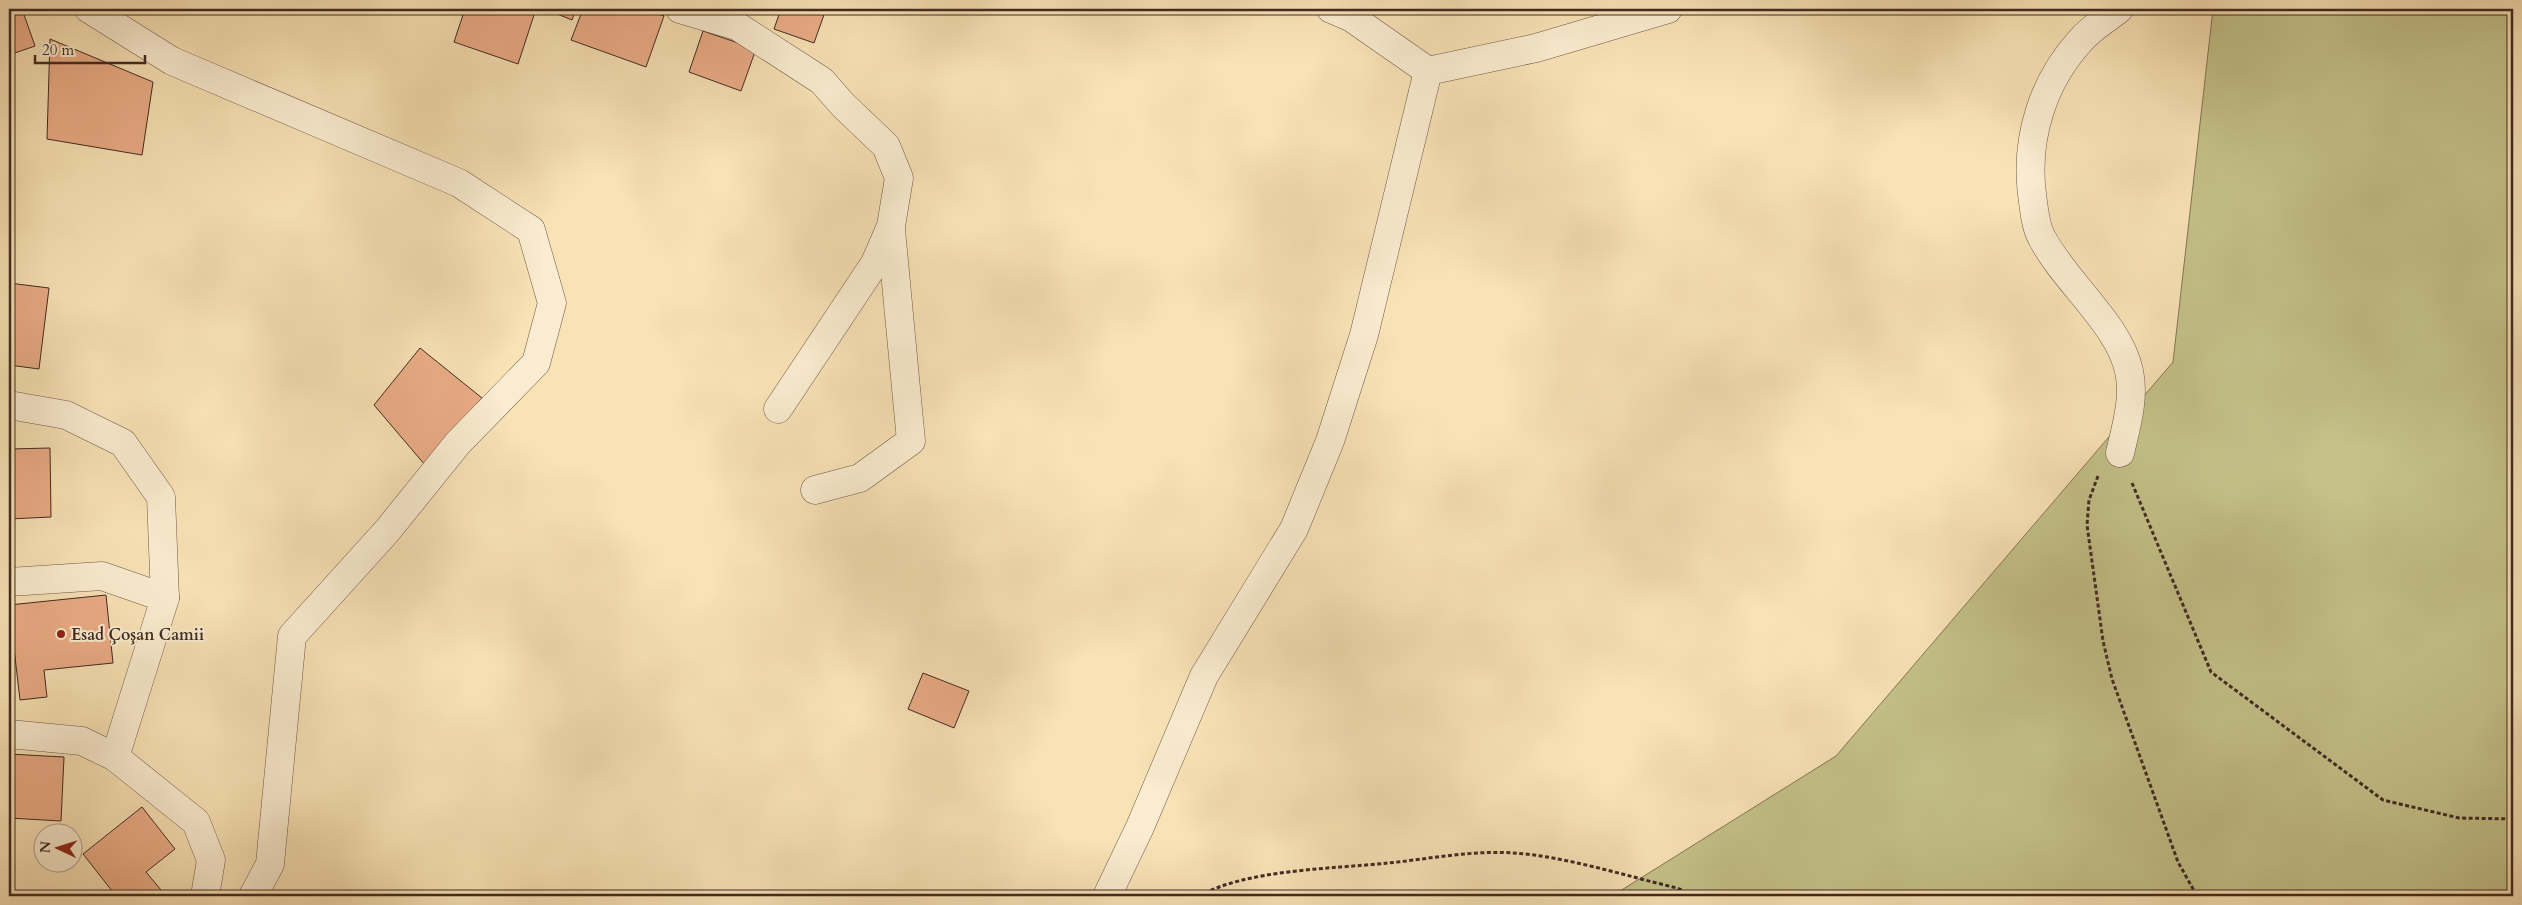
<svg xmlns="http://www.w3.org/2000/svg" width="2522" height="905" font-family="Cardo,serif">
  <rect width="100%" height="100%" fill="#f8e2b6"/>
  <filter id="stains"><feTurbulence type="fractalNoise" baseFrequency=".004" numOctaves="4"/><feColorMatrix values="0 0 0 0 .2 0 0 0 0 .09 0 0 0 0 .02 0 0 0 .5 -.17"/></filter>
  <radialGradient id="worn" r=".72"><stop offset=".6" stop-color="#630" stop-opacity="0"/><stop offset="1" stop-color="#630" stop-opacity=".3"/></radialGradient>
  <path fill="#c4c189" stroke="#827656" d="M2213,9H2513V896H1612L1836,756L2173,362Z"/>
  <g fill="#ebad87" stroke="#402b24">
    <path d="M9,9H22L35,46L9,55Z"/>
    <path d="M465,9H536L518,64L454,42Z"/>
    <path d="M545,9H576L572,20Z"/>
    <path d="M583,9H645L664,16L646,67L571,40Z"/>
    <path d="M781,9H826L814,43L774,29Z"/>
    <path d="M703,31L756,49L741,91L689,72Z"/>
    <path d="M50,39L153,82L142,155L47,139Z"/>
    <path d="M9,283L49,288L39,369L9,365Z"/>
    <path d="M420,348L482,398L425,465L374,405Z"/>
    <path d="M50,448L51,517L9,519V449Z"/>
    <path d="M106,595L113,663L44,670L47,697L20,700L9,605Z"/>
    <path d="M923,673L969,691L954,728L908,709Z"/>
    <path d="M9,754L64,757L61,821L9,818Z"/>
    <path d="M142,807L175,849L146,872L166,896H116L83,854Z"/>
  </g>
  <g fill="none" stroke-linecap="round" stroke-linejoin="round">
    <g stroke="#6e5948" stroke-width="29">
      <g id="minor">
        <path d="M89,9L172,61L459,183L531,230L552,303L536,363L458,443L387,531L292,636L270,864L253,896"/>
        <path d="M680,9L737,26L822,81L843,105L886,146L899,178L891,226L875,263L778,409"/>
        <path d="M1331,9L1352,18L1428,71L1536,48L1668,9"/>
        <path d="M2119,9C2107,19 2091,28 2081,40C2043,81 2025,138 2032,194C2034,208 2035,226 2042,238C2064,281 2119,324 2129,371C2135,398 2126,427 2120,453"/>
        <path d="M9,405L66,415L123,443L161,497L165,598"/>
        <path d="M815,490L860,478L911,441L891,230"/>
        <path d="M9,582L102,576L165,598L115,757L82,741L9,734"/>
        <path d="M115,757L196,822L211,860L205,896"/>
        <path d="M1107,896L1140,827L1204,676L1294,529L1330,441L1364,335L1428,71"/>
      </g>
    </g>
    <g stroke="#402b24" stroke-width="3" stroke-dasharray="4 2.5" stroke-linecap="butt">
      <path d="M2098,476L2089,500L2087,525L2103,641L2112,679L2178,862L2197,896"/>
      <path d="M2132,483L2211,672L2383,800L2459,818L2513,819"/>
      <path d="M1199,896C1248,869 1332,869 1388,863C1429,859 1472,850 1513,853C1564,856 1626,876 1677,888L1695,896"/>
    </g>
    <use href="#minor" stroke="#faecd0" stroke-width="28"/>
  </g>
  <circle fill="#8f2418" stroke="#faecd0" stroke-width="2" cx="61" cy="634" r="5"/>
  <g text-anchor="middle" stroke-width="4" stroke-linejoin="round" paint-order="stroke">
    <g font-size="16" font-weight="bold" fill="#402b24" stroke="#faecd0" text-anchor="start">
      <text x="71" y="640">Esad Çoşan Camii</text>
    </g>
  </g>
  <rect width="2522" height="905" fill="none" stroke="#f8e2b6" stroke-width="30"/>
  <rect x="10" y="10" width="2502" height="885" fill="none" stroke="#402b24" stroke-width="2.5"/>
  <rect x="15" y="15" width="2492" height="875" fill="none" stroke="#402b24"/>
  <g transform="translate(58 848) rotate(274)"><circle r="24" fill="#faecd0" stroke="#b09f8b"/>
  <path d="M0-4L9 19L0 12L-9 19Z" fill="#8f2418"/>
  <text y="-8" font-size="14" font-weight="bold" text-anchor="middle" fill="#402b24">N</text>
  </g>
  <path d="M35 55v8h110v-8" fill="none" stroke="#402b24" stroke-width="2.5"/>
  <text x="42" y="55" font-size="15" fill="#402b24" stroke="#faecd0" stroke-width="4" paint-order="stroke">20 m</text>
  <rect width="100%" height="100%" filter="url(#stains)"/>
  <rect width="100%" height="100%" fill="url(#worn)"/>
</svg>
